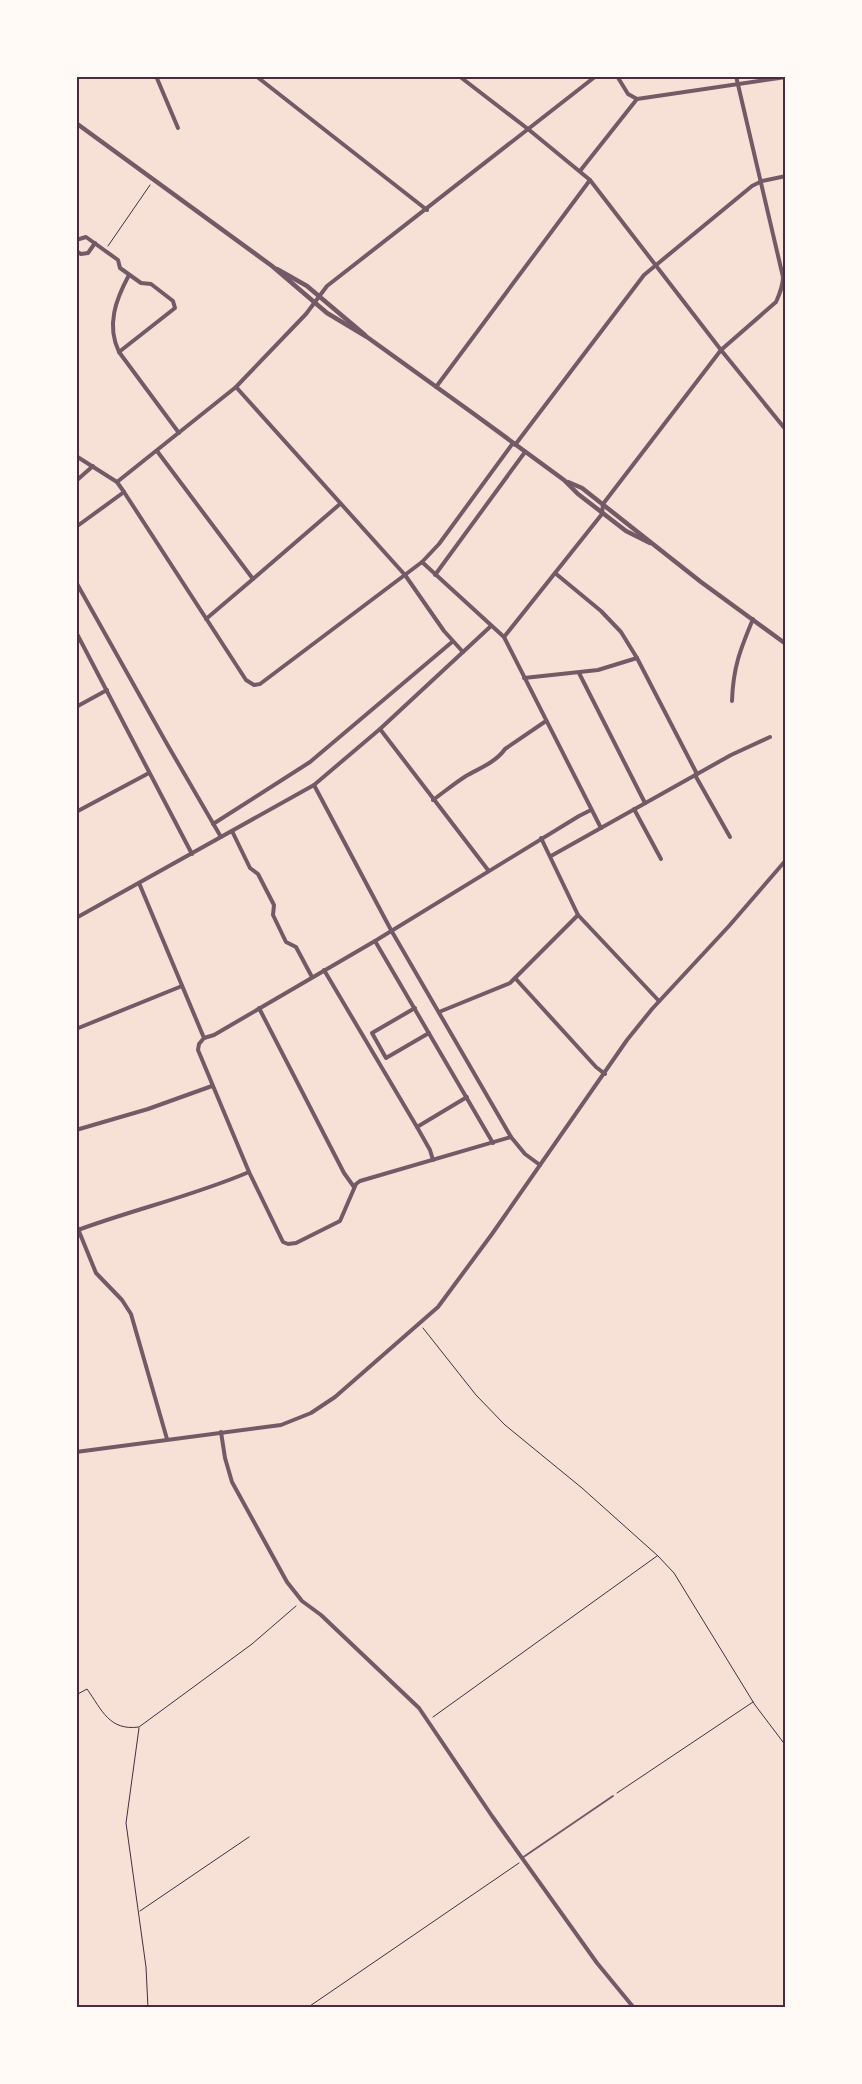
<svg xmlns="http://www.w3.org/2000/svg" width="862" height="2084" font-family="'Noto Serif',serif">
  <rect width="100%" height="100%" fill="#f7e1d7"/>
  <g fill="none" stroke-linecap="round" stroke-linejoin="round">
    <g stroke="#4a2c40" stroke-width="1">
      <path d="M108,246L150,185"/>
      <path d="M423,1328L476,1395L505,1425L582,1488L658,1556L674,1573L755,1705L786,1746"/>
      <path d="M76,1695L87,1689C102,1710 109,1731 139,1727L252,1644L296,1606"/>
      <path d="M433,1717L657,1556"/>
      <path d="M139,1728L126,1823L146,1967L148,2008"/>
      <path d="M617,1793L753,1702"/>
      <path d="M140,1911L249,1837"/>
      <path d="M307,2008L519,1863"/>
    </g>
    <path stroke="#755966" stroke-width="2" d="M522,1858L613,1796"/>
    <g stroke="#755966" stroke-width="4">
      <path d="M156,76L178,128"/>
      <path d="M256,76L427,210"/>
      <path d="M459,76L528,129L590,180L721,350L786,430"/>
      <path d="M617,76L628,94L637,99"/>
      <path d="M580,171L637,99L786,77"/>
      <path d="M76,240L86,237L118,260L120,268L141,283L151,284L173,301L175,308L119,352"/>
      <path d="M76,251L81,254L88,253L95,243"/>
      <path d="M129,275C116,299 106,325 119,352L179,433"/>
      <path d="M236,387L405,575L444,631L463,652"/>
      <path d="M436,387L590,180"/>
      <path d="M515,445L644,275L752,186L762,181L786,176"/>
      <path d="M157,451L253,579L206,619"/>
      <path d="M76,456L117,482L124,492L246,680L254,685L260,684L422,562L439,544L513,443"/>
      <path d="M76,481L93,466"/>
      <path d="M117,482L236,387L306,314L327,286L596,76"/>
      <path d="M76,527L124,492"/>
      <path d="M422,562L504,637L601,828"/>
      <path d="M555,573L601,611L621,632L637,658L697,774"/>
      <path d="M435,575L525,452"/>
      <path d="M253,579L340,504"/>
      <path d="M76,582L167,744L221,837"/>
      <path d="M76,632L192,854"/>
      <path d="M504,637L602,514L603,504L721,350L776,302C780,293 783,286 783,277L736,76"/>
      <path d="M579,673L645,803"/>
      <path d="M524,678L598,670L637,658"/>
      <path d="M732,701C733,668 740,650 753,619"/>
      <path d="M76,707L107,690"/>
      <path d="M380,729L488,870"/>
      <path d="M695,775L730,837"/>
      <path d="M314,785L391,930L511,1137L525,1154L540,1165"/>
      <path d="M433,800C444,792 455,783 466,776C480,768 496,762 505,749L546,721"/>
      <path d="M634,809L661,859"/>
      <path d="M76,812L149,773"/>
      <path d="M213,824L310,762L452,642"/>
      <path d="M232,831L250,868L258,874L274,905L273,915L286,942L296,947L312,977"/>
      <path d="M541,838L578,915L659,1001"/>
      <path d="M551,856L731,755L770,737"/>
      <path d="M139,883L204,1038L199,1044L198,1050L249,1172L283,1242L288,1244L296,1243L340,1221L356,1184L360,1181L511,1137"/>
      <path d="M76,918L314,785L380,729L491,626"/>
      <path d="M375,941L493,1143"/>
      <path d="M324,970L417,1127L430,1150L433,1160"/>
      <path d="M515,978L596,1067L605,1074"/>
      <path d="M259,1008L344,1173L354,1187"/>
      <path d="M415,1008L372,1033L386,1058L429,1033"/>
      <path d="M439,1012L510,983L578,915"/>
      <path d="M76,1029L182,986"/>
      <path d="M204,1038L214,1035L375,941L579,816L591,810"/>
      <path d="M417,1127L467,1097"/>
      <path d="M76,1130L148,1109L212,1086"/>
      <path d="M76,1224L96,1273L122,1300L131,1314L167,1439"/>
      <path d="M78,1230C135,1209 193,1196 249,1172"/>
      <path d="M221,1432L225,1458L232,1482L287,1582L302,1601L321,1615L419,1708L492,1816L597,1963L634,2008"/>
      <path d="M76,1452L281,1425L311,1413L335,1397L438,1307L492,1234L627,1040L652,1009L729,926L786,860"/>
    </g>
    <g stroke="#755966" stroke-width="4.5">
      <path d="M76,123L272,266L327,313L367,337L474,414L564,480L578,494L626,531L650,543"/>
      <path d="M277,269L307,286L365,335"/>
      <path d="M568,482L582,488L701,582L786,644"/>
    </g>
  </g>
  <rect width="862" height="2084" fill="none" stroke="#fffaf5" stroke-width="155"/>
  <rect x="78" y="78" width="706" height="1928" fill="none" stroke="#4a2c40" stroke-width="2"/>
</svg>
